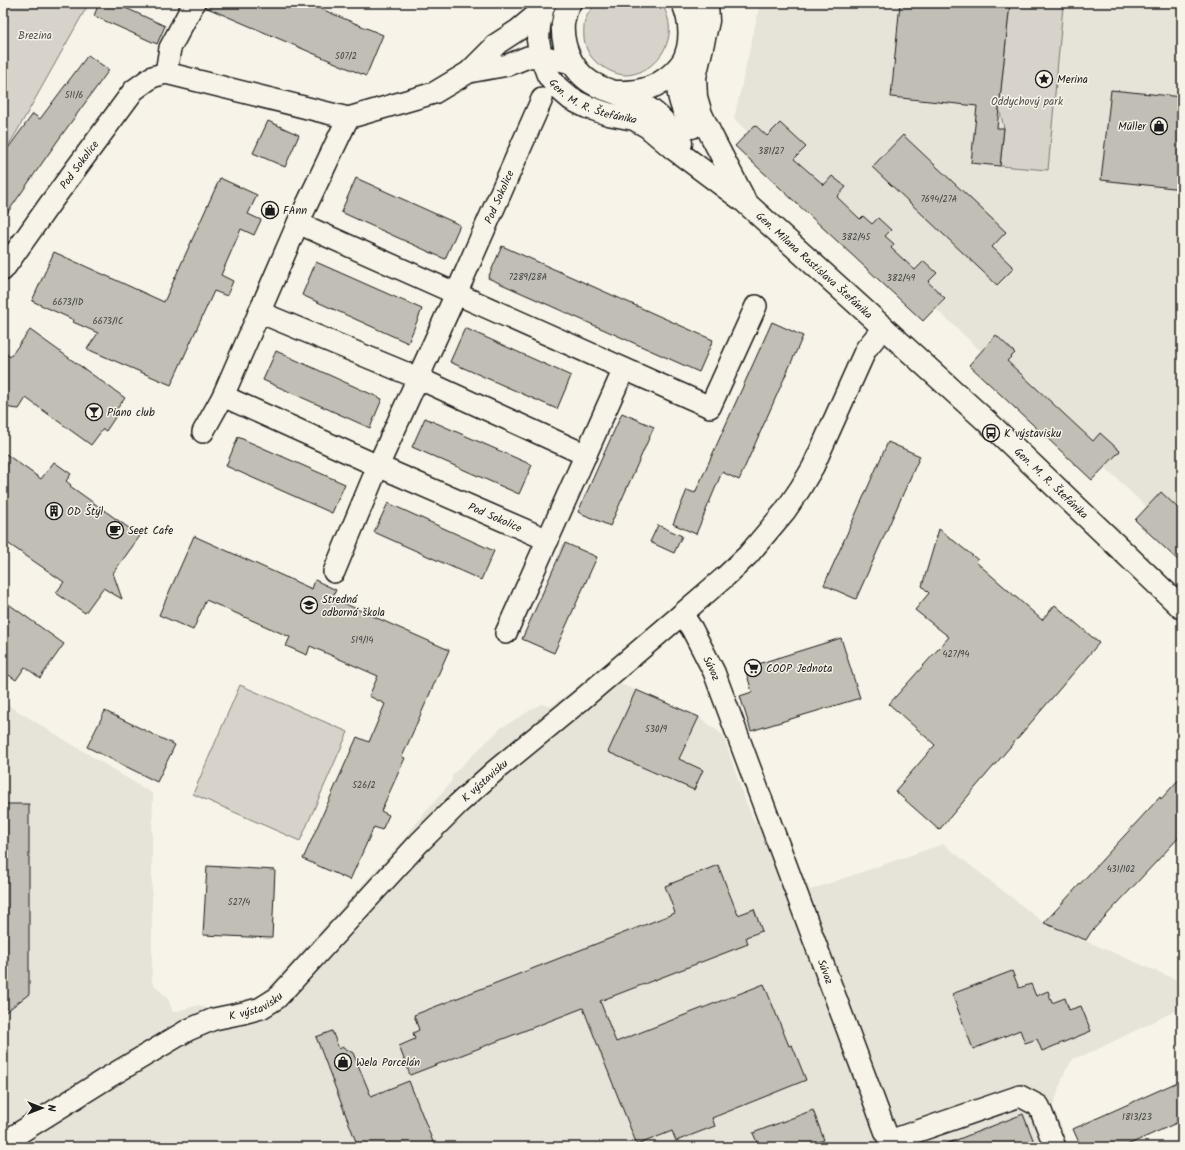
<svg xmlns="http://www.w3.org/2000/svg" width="1185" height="1150" font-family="Kalam,sans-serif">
  <rect width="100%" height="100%" fill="#f7f3e8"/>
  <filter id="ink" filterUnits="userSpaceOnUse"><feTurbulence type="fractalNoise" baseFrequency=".025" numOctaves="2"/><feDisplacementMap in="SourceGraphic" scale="8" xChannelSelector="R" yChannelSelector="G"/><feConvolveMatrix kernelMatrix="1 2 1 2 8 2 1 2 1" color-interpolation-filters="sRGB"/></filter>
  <g filter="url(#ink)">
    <g fill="#e6e3d9">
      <path d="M760,3H1182V541L1065,429L911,286L734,119Z"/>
      <path d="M588,679L619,684L636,690L608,752L694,790L703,770L680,760L699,717L723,735L744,797L755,823L763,804L779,824L810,890L943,844L1044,923L1182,982V1010L1173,1012L1088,1054L1074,1058L1065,1071L1053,1106L1069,1147H3V702L153,794L152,842V982L168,999L173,1012L199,1005L210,1010L247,1002L260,995L267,989L398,846L418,821L451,782L453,774L472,756L501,728L541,704L552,706Z"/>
    </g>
    <g fill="#d7d3cb" stroke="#7a7874">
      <path d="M3,3H89L16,133L3,154Z"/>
      <path d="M598,3H661C677,27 669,54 646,69C641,72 632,75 626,75C617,75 610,71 603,67C593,62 585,50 584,38C583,22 585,14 598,3Z"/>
      <path d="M1010,3H1036L1063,6L1048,170L1000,166L1004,128L999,108Z"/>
      <path d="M240,685L348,732L300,841L193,794Z"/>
    </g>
    <g fill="#c0beb5" stroke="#1c1c1c">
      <path d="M99,3H115L165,26L157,44L94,16Z"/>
      <path d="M206,3H307L383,35L366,76L205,7Z"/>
      <path d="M900,3H1010L997,128H1004L1000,166L971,163L977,106L891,97Z"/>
      <path d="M88,55L109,70L61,136L3,219V155L33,114L40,119Z"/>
      <path d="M1111,90L1182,97V189L1101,180Z"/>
      <path d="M268,121L299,135L285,167L253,153Z"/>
      <path d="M780,123L806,147L794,159L824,185L832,176L846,187L837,197L860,219L863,216L872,224L878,218L891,230L885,236L894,244L891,248L915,270L924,261L937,273L928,282L945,298L923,321L735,146L755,125L767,136Z"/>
      <path d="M903,135L1006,232L992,247L1014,268L997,285L872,167Z"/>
      <path d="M220,178L257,195L248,214L261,220L254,235L241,229L221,275L233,281L227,296L214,291L171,385L87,349L98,333L73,322L74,320L32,301L54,252L164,302Z"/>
      <path d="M356,178L460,225L445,259L341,212Z"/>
      <path d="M502,246L713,340L699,372L488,278Z"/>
      <path d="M316,262L422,309L408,343L302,295Z"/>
      <path d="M772,322L803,336L739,480L722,472L696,534L673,524L687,490L695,493Z"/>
      <path d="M465,328L571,376L557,409L450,362Z"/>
      <path d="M30,330L125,398L113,414L116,416L106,431L103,429L91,445L26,398L19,409L10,408L3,403V351L10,357Z"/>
      <path d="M996,335L1015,353L1007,361L1093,441L1100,433L1120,451L1092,480L969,365Z"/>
      <path d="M276,351L382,399L370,428L263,380Z"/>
      <path d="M622,413L654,427L610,526L578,512Z"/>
      <path d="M425,418L532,465L519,494L412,447Z"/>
      <path d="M238,437L345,484L332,513L226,466Z"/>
      <path d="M888,442L920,456L856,599L824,585Z"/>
      <path d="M3,452L41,479L54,462L71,474L66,481L71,485L70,486L140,536L113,573L122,599L103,588L85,613L56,593L64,582L3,540Z"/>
      <path d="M1161,492L1182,512V564L1135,520Z"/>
      <path d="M388,503L494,551L481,580L374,532Z"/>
      <path d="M658,525L682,536L674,553L650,542Z"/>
      <path d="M939,529L978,560L976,562L1042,620L1055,605L1099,643L939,830L895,791L935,745L889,704L949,637L915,610L929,593L922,586Z"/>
      <path d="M194,536L312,589L315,580L336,590L332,598L449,650L402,757L405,758L381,811L389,815L382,830L374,827L350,880L303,859L357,737L369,742L385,704L369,696L378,676L310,646L307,655L286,646L290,637L206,600L193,630L159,615Z"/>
      <path d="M565,543L597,557L554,653L522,639Z"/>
      <path d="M3,600L64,644L40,678L25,667L16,680L3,671Z"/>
      <path d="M841,638L860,698L751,731L740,696L752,692L745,668Z"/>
      <path d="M636,690L699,717L679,759L703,770L694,790L608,752Z"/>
      <path d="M105,711L175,745L157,782L87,747Z"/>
      <path d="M1182,776V834L1091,932L1086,940L1044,923L1160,797L1161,799Z"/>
      <path d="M3,804H29V994L3,1014Z"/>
      <path d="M718,865L738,915L754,909L762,931L746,937L748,944L600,1001L616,1042L764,984L789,1046L792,1045L806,1080L712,1118L715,1126L676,1141L672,1131L637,1145L583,1008L410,1075L399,1046L415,1039L413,1033L419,1030L414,1015L675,913L665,886Z"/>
      <path d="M207,866L275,870L272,938L203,935Z"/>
      <path d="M1012,971L1019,988L1031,984L1036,996L1048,991L1052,1003L1065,998L1069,1010L1081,1006L1091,1031L1042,1051L1037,1039L1025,1043L1020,1030L973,1049L952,994Z"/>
      <path d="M332,1031L339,1049L343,1047L353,1053L371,1096L409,1081L435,1147H358L316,1037Z"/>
      <path d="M1182,1080V1114L1178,1116L1181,1121L1123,1147H1081L1073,1129Z"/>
      <path d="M813,1110L824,1140L805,1147H759L753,1133Z"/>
      <path d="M1023,1114L1036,1147H941V1146Z"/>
    </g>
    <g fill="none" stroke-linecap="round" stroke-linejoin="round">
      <g stroke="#1c1c1c" stroke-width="24">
        <g id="street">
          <path d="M469,72L508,65L528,57L541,56L572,63"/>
          <path d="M166,73L170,48L194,3"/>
          <path d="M298,223L710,407L756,306"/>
          <path id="s1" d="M3,270L49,205L134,90L152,77L166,73L348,118L434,93L469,72L498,43L518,30L542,10"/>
          <path d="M259,312L418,378L586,455"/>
          <path id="s2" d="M223,396L378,466L548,540"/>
          <path d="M203,432L223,396L298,223L348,118"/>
          <path id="s3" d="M334,572L378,466L456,294L542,99"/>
          <path id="s4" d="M682,614L692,629L714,672L889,1141L1020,1096L1039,1106L1055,1147"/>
          <path d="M506,633L624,369"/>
          <path id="s5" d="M3,1143L107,1078L188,1030L214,1019L243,1013L261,1008L277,998L419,843L458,804L497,769L580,701L682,614L726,576L748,555L785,511L800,489L813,467L866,349L884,327"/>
        </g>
      </g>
      <g stroke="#1c1c1c" stroke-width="25">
        <g id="primary">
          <path id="s6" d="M545,3L542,10L539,26L538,40L541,56L548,75L557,87L571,99L587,107L608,114L634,119L648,127L674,149L745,202L993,427L1182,608"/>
          <path d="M570,3C568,6 566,10 565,14C564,17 564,20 563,23C561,49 575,77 600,87C615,93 632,97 645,106C661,116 670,128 681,143"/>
          <path d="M683,3C689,17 691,33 688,48C685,60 678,71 678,84C678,98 685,115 692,127"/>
          <path d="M707,3L708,21L695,77L696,97L701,114L711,135L743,197"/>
          <path d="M617,92C623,92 630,92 636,91C655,89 673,76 684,60"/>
        </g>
      </g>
      <use href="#street" stroke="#f7f3e8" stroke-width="21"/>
      <use href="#primary" stroke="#f7f3e8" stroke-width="22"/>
    </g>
  </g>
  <defs>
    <g id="sight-ring" transform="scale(0.9)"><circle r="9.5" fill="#f7f3e8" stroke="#1c1c1c" stroke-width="1.5"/><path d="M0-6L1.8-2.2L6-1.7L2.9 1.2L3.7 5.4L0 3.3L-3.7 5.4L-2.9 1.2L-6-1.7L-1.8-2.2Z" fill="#1c1c1c"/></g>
    <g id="shop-ring" transform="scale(0.9)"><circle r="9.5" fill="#f7f3e8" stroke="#1c1c1c" stroke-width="1.5"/><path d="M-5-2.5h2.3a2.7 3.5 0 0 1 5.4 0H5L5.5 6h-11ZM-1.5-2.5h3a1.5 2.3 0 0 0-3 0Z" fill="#1c1c1c"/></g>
    <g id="bar-ring" transform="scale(0.9)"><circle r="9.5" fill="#f7f3e8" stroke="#1c1c1c" stroke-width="1.5"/><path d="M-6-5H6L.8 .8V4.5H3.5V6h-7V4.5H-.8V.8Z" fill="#1c1c1c"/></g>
    <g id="bus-ring" transform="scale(0.9)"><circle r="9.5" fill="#f7f3e8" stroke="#1c1c1c" stroke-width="1.5"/><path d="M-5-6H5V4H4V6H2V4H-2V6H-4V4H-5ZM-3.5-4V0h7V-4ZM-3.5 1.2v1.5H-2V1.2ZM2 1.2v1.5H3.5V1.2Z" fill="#1c1c1c"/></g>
    <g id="building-ring" transform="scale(0.9)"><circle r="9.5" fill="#f7f3e8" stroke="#1c1c1c" stroke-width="1.5"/><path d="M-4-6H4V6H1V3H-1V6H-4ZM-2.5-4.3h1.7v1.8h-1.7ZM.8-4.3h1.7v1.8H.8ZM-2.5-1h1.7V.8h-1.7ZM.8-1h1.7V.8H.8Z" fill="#1c1c1c"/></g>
    <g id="cafe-ring" transform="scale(0.9)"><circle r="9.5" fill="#f7f3e8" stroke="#1c1c1c" stroke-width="1.5"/><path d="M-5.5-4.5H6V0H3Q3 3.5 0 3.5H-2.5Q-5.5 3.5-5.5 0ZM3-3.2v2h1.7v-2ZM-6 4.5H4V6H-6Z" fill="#1c1c1c"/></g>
    <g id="school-ring" transform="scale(0.9)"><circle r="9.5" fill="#f7f3e8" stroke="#1c1c1c" stroke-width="1.5"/><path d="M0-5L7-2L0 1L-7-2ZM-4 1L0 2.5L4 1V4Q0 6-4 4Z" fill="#1c1c1c"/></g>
    <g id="supermarket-ring" transform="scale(0.9)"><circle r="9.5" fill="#f7f3e8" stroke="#1c1c1c" stroke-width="1.5"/><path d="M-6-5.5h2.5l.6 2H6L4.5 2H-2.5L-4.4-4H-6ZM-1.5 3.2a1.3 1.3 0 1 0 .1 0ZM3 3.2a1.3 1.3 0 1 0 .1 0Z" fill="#1c1c1c"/></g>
  </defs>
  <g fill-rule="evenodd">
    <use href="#sight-ring" x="1044" y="79"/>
    <use href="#shop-ring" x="1159" y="126"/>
    <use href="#shop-ring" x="270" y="210"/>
    <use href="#bar-ring" x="94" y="412"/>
    <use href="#bus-ring" x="991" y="433"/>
    <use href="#building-ring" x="54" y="511"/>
    <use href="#cafe-ring" x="115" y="530"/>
    <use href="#school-ring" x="309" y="605"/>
    <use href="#supermarket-ring" x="753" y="668"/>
    <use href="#shop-ring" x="343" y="1062"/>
  </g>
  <g text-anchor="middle" stroke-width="3" stroke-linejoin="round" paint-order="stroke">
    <g font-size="9" fill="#454442">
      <text x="346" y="59">507/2</text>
      <text x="74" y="98">511/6</text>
      <text x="771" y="154">381/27</text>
      <text x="939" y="202">7694/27A</text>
      <text x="856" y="240">382/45</text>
      <text x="528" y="280">7289/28A</text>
      <text x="901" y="281">382/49</text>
      <text x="68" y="305">6673/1D</text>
      <text x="108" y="324">6673/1C</text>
      <text x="362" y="643">519/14</text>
      <text x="956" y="657">427/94</text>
      <text x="656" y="732">530/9</text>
      <text x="364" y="788">526/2</text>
      <text x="1121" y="872">431/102</text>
      <text x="239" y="905">527/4</text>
      <text x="1137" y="1120">1813/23</text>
    </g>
    <g font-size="11" fill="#545351" stroke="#f7f3e8">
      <text x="35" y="39">Brezina</text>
      <text x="1027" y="105">Oddychový park</text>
    </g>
    <g font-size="11" fill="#1c1c1c" stroke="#f7f3e8" text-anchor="start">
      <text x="1057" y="83">Merina</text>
      <text x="1146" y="130" text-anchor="end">Müller</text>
      <text x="283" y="214">FAnn</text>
      <text x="107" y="416">Piano club</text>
      <text x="1004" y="437">K výstavisku</text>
      <text x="67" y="515">OD Štýl</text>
      <text x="128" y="534">Seet Cafe</text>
      <text x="322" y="603">Stredná<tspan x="322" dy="13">odborná škola</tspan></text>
      <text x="766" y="672">COOP Jednota</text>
      <text x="356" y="1066">Wela Porcelán</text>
    </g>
    <g font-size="11" fill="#1c1c1c" stroke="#f7f3e8">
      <text dy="4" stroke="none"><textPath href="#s6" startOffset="129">Gen. M. R. Štefánika</textPath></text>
      <text dy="4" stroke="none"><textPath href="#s1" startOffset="130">Pod Sokolice</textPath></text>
      <text dy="4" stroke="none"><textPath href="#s3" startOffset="410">Pod Sokolice</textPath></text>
      <text dy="4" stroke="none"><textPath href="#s6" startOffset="407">Gen. Milana Rastislava Štefánika</textPath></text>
      <text dy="4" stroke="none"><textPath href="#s6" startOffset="729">Gen. M. R. Štefánika</textPath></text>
      <text dy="4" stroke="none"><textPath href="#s2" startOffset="298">Pod Sokolice</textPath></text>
      <text dy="4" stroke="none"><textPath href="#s4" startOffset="62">Súvoz</textPath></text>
      <text dy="4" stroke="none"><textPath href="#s5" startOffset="613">K výstavisku</textPath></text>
      <text dy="4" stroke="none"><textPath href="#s4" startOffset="386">Súvoz</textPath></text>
      <text dy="4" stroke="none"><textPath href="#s5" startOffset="289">K výstavisku</textPath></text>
    </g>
  </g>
  <rect width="1185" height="1150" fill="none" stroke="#f7f3e8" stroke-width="16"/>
  <rect x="8" y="8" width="1169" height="1134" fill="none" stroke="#1c1c1c" stroke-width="1.5" filter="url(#ink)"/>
  <g transform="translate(42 1108) rotate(90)" stroke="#f7f3e8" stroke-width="3" paint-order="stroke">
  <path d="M0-3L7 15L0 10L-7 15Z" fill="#1c1c1c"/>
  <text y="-6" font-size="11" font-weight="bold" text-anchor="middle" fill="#1c1c1c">N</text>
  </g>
</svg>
